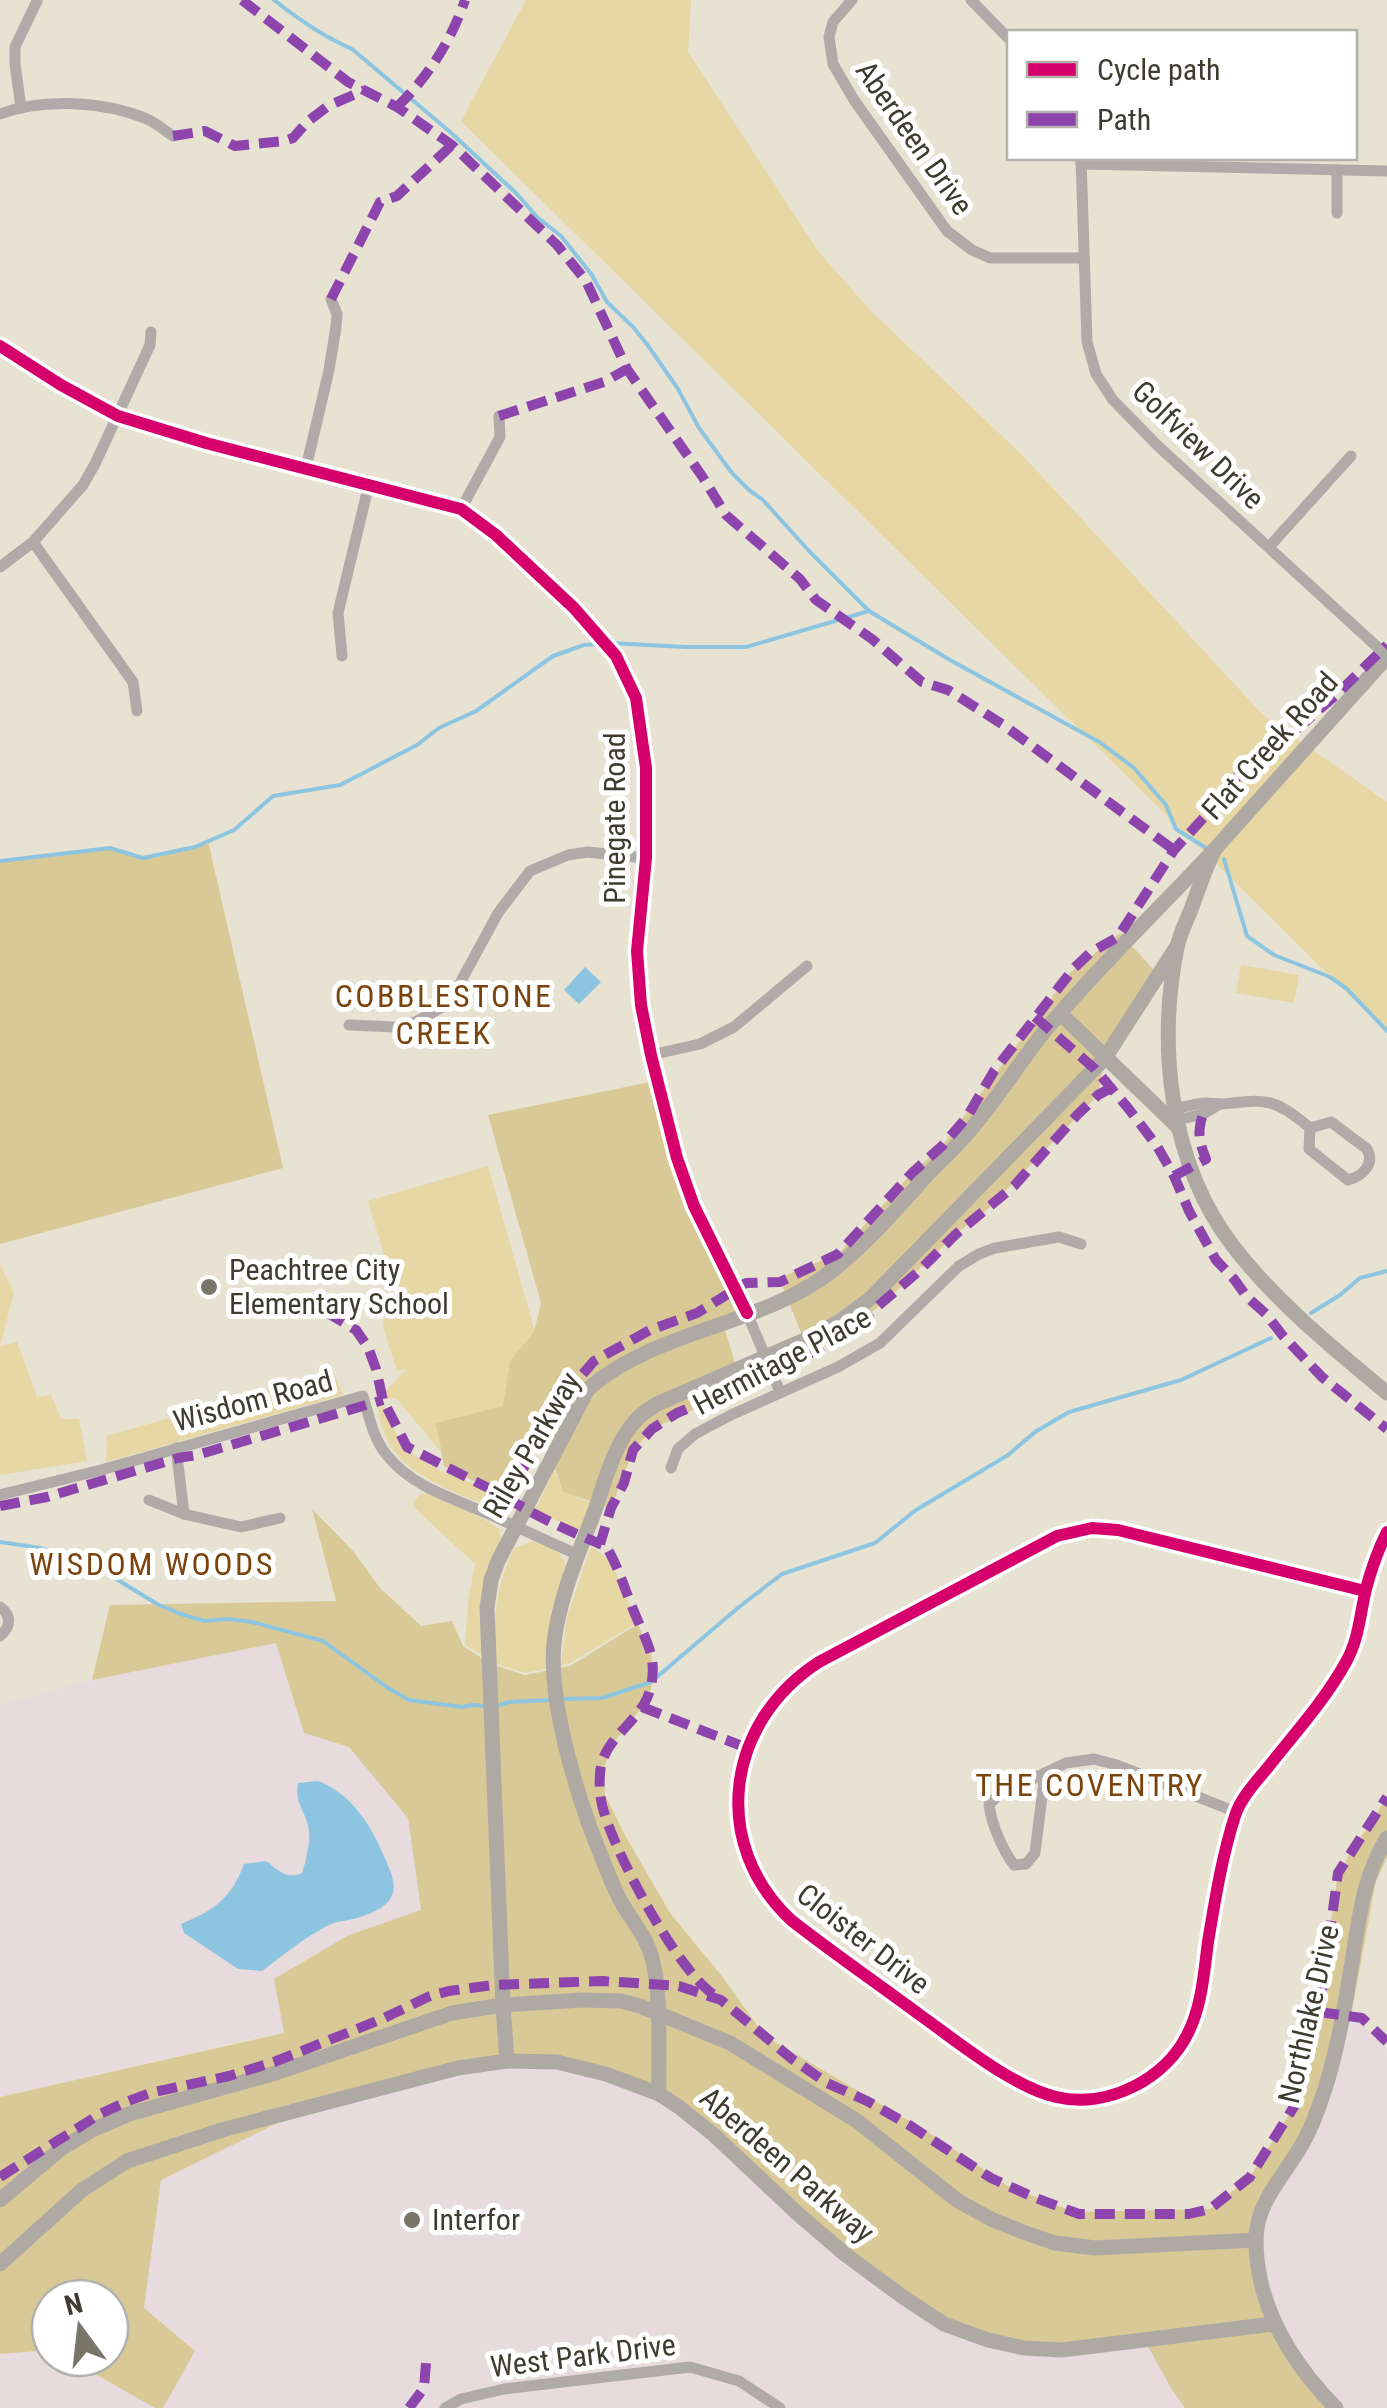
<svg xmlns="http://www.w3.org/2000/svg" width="1387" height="2408" font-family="'Roboto Condensed',sans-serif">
  <rect width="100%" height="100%" fill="#e7e2d2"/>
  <g fill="#e7dbdd">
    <path d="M276,1643L304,1733L349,1747L408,1818L421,1910L349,1935L284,2033L263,2036L0,2097V1705L92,1680Z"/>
    <path d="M1351,2016L1387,2049V2408H163L195,2351L144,2308L161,2180L304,2110L458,2068L557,2062L659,2094L798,2214L1256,2240L1328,2078Z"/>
    <path d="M50,2350V2358H67L155,2408H0V2354Z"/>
  </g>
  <g fill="#e6d7a5">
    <path d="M526,0H691L688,52L818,251L871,311L1024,457L1263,715L1387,802V1032L461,121Z"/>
    <path d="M1241,965L1299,975L1294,1003L1236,993Z"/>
    <path d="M488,1166L535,1332L510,1361L504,1406L437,1424L441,1452L396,1398H388L386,1391L406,1369L397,1371L383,1326L389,1297L396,1295L368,1201Z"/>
    <path d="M0,1264L14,1293L0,1346L17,1342L37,1397L51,1395L61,1419H79L87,1461L0,1475Z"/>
    <path d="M333,1371L343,1395L106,1462L107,1436Z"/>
    <path d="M378,1406L387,1408L396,1434L409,1452L441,1471L472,1483L517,1508C490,1513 424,1481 404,1462C389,1448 379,1426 378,1406Z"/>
    <path d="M554,1470L563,1492L594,1504L581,1531L535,1511Z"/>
    <path d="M429,1493L489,1522L499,1529L502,1545L487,1658L465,1645L468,1601L475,1564L416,1509L413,1504L419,1495Z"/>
    <path d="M533,1541C554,1550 564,1550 568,1575L550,1668L525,1673L493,1663C495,1616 494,1592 514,1548Z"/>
    <path d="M591,1547C619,1559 624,1597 637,1623L570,1663L561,1665L567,1617Z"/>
  </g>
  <g fill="#d9c996">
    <path d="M208,841L283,1168L0,1244V861L110,848L143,858L194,847Z"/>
    <path d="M1120,933L1153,969L1144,997L1105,1058L1098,1095L988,1209L956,1234L891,1296L849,1331L810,1355L779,1278L838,1254L912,1173L942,1146L1070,973Z"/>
    <path d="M655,1081L689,1190L747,1313L723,1323L742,1387L652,1429L633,1451L611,1508L563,1492L543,1434L506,1497L444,1466L436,1423L503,1406L510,1361L534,1332L541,1303L488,1115Z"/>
    <path d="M312,1509L353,1551L380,1588L421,1626L452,1621L463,1646L491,1664L525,1675L570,1666L638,1624L652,1658L651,1689L643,1706L611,1746L603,1772L605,1795L626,1837L670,1913L721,1975L765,2036L931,2134L1008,2186L1074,2212L1210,2209L1250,2177L1295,2105L1322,1982L1338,1873L1387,1797V1858L1376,1881L1351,2016L1326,2111L1263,2204L1256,2240L1273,2324L1336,2408H1185L1171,2388L1145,2341L1024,2348L916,2306L659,2094L606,2074L507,2061L304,2110L161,2180L144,2308L195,2351L163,2408H155L67,2358H110V2298H50V2350L0,2354V2097L284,2033L274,1979L349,1935L421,1910L408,1818L349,1747L304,1733L276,1643L92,1680L110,1605L336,1601Z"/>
  </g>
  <g fill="#8dc5e1">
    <path d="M585,967L601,982L579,1004L564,990Z"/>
    <path d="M318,1781C344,1790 365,1816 377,1841C395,1880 410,1902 357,1918C347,1921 336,1921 327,1926C304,1938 283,1955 262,1971L238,1969L184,1933L181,1924C213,1911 232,1898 244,1864L266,1861C278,1870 287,1880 302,1873C306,1861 310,1845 309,1831C307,1812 294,1805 298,1783Z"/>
  </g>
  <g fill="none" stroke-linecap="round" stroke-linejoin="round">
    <g stroke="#8dc5e1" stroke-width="4">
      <path d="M274,0C298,19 324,37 352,49L449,131L516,193L537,217L561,236L592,275L607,302L634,328L649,347L678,389L699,428L732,473L749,490L763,500L809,551L869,611L950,660L1101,743L1134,768L1166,805L1176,829L1206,848"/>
      <path d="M610,643L685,647H746L869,611"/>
      <path d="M1224,859L1247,936L1274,955L1330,977L1347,989L1387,1031"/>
      <path d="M0,861L110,848L143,858L195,847L234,830L273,796L340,785L417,745L439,728L476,711L553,656L584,645L600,644"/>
      <path d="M1311,1313L1340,1295L1360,1278L1387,1271"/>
      <path d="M0,1542L41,1548L105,1572L157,1604L178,1613L204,1621L228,1619L252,1622L323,1641L388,1688L409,1700L462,1707L473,1705L486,1706"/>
      <path d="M564,1699L602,1698L651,1682L739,1607L782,1574L875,1543L916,1510L1008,1455L1035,1432L1069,1412L1181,1380L1271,1338"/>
      <path d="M494,1707L509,1702L551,1700"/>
    </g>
    <g stroke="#b0aba8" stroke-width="11">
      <path d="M852,0L833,22L829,37L833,64L854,100L947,231L972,250L990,258H1084"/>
      <path d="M971,0L1009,39"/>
      <path d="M21,108L15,64V47L37,1"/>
      <path d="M0,114C44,98 104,101 147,119C156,123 164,130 173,136"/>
      <path d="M1081,158L1087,342L1096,374L1113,400L1158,446L1387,656"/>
      <path d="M1081,164L1387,171"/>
      <path d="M1337,213V170"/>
      <path d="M0,346L61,385L118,416L206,443L461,509L496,535L574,608L616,656L636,698L646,768V858L637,951L641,1005L651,1055L677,1158L694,1206L747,1313L780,1392"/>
      <path d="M306,468L329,370L336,327L337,314L331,299"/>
      <path d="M461,509L500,437L499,416"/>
      <path d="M33,542L133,682L137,711"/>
      <path d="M1269,547L1351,456"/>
      <path d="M0,567L33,542L83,485L95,464L150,345L151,332"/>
      <path d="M342,656L338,613L369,484"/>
      <path d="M349,1025L395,1027L415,1022L441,1008L453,996L498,913L530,871L568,855L588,852L646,858"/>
      <path d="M651,1055L700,1044L734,1027L807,966"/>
      <path d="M1175,1109C1185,1107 1196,1103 1206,1103C1215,1103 1214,1104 1222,1104C1267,1099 1274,1098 1310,1128"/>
      <path d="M1177,1120L1203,1114L1220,1104"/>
      <path d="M1331,1122L1367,1149C1375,1164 1363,1176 1348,1180L1309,1149L1310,1128Z"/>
      <path d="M176,1448L184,1514"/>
      <path d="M671,1468L678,1449L695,1434L731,1415L838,1367L880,1343L959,1266L979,1254L995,1248L1059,1237L1081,1244"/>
      <path d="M0,1495L101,1470L363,1396C369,1416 373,1438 386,1454C412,1488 456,1499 493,1516C521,1529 550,1542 578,1555"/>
      <path d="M149,1500L184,1514L241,1527L280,1518"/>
      <path d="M1365,1591L1118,1530L1092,1528L1057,1536L819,1662C726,1722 709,1843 791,1920C833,1953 877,1983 920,2015C958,2042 1011,2086 1056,2097C1108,2109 1167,2079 1189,2031C1202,2004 1204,1972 1208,1942C1215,1900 1222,1856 1235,1816C1241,1797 1257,1781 1269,1766C1296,1732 1325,1700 1346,1662C1359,1639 1360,1614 1366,1589C1371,1570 1378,1550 1387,1532"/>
      <path d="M0,1607C12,1615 11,1627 0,1636"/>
      <path d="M1045,1773L1035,1853L1026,1864L1014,1865C1002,1849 992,1825 989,1805L997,1796Z"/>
      <path d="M1045,1773L1066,1763L1094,1759L1117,1765L1236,1812"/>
      <path d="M445,2408L461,2399L504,2389L690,2367L739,2381L780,2408"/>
    </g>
    <g stroke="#afa9a4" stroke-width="15">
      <path d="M1387,657L1215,849C1205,869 1198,891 1190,912C1185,924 1179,936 1177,948C1157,1047 1170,1164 1233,1246C1276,1302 1333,1348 1387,1393"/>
      <path d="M1060,1013L1179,1128"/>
      <path d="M507,2061L503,2005L487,1608L491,1580L498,1561L588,1389C658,1328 761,1327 833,1270C865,1245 892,1214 919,1184C935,1165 955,1149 971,1129C999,1097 1021,1059 1049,1026C1101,964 1160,908 1215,849"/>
      <path d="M659,2094C658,2055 662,1994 652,1958C647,1938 633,1922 623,1905C615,1892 610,1877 604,1863C580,1806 548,1705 554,1643C559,1598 578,1555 594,1513C605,1482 614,1442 638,1418C644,1412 651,1408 657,1404L807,1339L840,1321L871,1298L1105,1058L1177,946"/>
      <path d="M0,2200L62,2148L92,2130L129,2114L276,2073L452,2013L503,2005L582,2000L621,2001L640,2006L730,2043L857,2121L958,2201L993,2220L1023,2232L1055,2243L1095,2248L1256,2240"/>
      <path d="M0,2264L82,2190L127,2161L222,2130L458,2068L507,2061L557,2062L606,2074L659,2094L679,2107L714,2135L798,2214L846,2255L903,2297L944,2324L963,2331L988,2340L1024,2348L1062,2350L1273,2324"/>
      <path d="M1336,2408C1292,2363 1256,2306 1256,2240C1256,2200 1288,2172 1305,2139C1314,2123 1319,2106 1325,2089C1338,2048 1345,2005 1352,1962C1359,1920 1363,1876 1387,1838"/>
    </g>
    <g stroke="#8e44ad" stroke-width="10" stroke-dasharray="20 10" stroke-linecap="butt">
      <path d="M242,0L348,82L397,107L452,145L557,245L586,281L627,369L702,476L726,515L800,579L816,600L872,639L922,682L948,690L1002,724L1174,850"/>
      <path d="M397,107C428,77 451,41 465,0"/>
      <path d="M173,136L205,131L235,146L284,141L293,138L307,122L328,106L365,90"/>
      <path d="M331,299L380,202L397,196L452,145"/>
      <path d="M499,416L604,382L627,369"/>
      <path d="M1035,1017L1095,1069L1128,1108L1157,1146L1174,1176L1189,1211L1216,1260L1234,1279L1247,1297L1266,1314L1283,1336L1322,1377L1387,1429"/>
      <path d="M1174,1176L1206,1159C1199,1142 1197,1132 1203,1114"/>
      <path d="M326,1312L356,1330L368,1347L376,1369L383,1400L407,1447L506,1497L575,1383L594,1361L650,1330L697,1313L746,1283L780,1282L838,1254L912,1173L942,1146L967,1117L994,1071L1074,968L1091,952L1118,937L1174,850L1217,803L1243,769L1289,736L1336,695L1387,645"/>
      <path d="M506,1497C535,1516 567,1530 600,1544"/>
      <path d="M0,1506L47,1497L178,1458L197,1455L383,1400"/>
      <path d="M642,1707L747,1748"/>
      <path d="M713,1994C676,1968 617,1857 604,1812C600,1800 599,1786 600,1774C602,1742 629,1729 644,1704C652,1691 654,1674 652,1659C649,1643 639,1625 633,1609C624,1587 618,1566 606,1546L600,1544L611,1508L624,1483L633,1450L652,1429L677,1413L772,1374L844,1335L919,1271L956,1234L1014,1186L1078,1114L1098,1095L1111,1088"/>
      <path d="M1319,2012L1362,2018L1387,2042"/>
      <path d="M0,2177L100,2114L126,2102L150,2093L229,2076L274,2062L382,2019L430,1996L449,1991L493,1985L603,1981L679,1986L721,2000L792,2059L827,2083L867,2101L909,2125L991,2178L1033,2197L1079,2214H1189L1210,2209L1250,2177L1295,2105L1319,2012L1338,1873L1387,1797"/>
      <path d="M409,2408L424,2388L426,2363"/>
    </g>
    <g stroke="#fff" stroke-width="19">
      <g id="cycleway">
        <path d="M0,346L61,385L118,416L206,443L461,509L496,535L574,608L616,656L636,698L646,768V858L637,951L641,1005L651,1055L677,1158L694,1206L747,1313"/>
        <path d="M1365,1591L1118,1530L1092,1528L1057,1536L819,1662C726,1722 709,1843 791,1920C833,1953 877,1983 920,2015C958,2042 1011,2086 1056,2097C1108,2109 1167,2079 1189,2031C1202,2004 1204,1972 1208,1942C1215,1900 1222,1856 1235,1816C1241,1797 1257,1781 1269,1766C1296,1732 1325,1700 1346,1662C1359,1639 1360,1614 1366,1589C1371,1570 1378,1550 1387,1532"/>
      </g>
    </g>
    <use href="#cycleway" stroke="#d6006c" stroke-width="12"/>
  </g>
  <g fill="#797569" stroke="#fff" stroke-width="4">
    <circle cx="209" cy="1287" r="10"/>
    <circle cx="412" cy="2220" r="10"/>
  </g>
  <g text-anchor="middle" stroke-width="10" stroke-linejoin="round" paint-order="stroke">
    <g font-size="30" fill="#3e3b30" stroke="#fff">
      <text transform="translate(914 138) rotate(55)" y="10">Aberdeen Drive</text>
      <text transform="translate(1198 445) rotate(44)" y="10">Golfview Drive</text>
      <text transform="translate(1270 746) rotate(-48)" y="10">Flat Creek Road</text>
      <text transform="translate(615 818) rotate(-90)" y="10">Pinegate Road</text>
      <text transform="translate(782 1361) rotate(-28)" y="10">Hermitage Place</text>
      <text transform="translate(253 1401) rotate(-15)" y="10">Wisdom Road</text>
      <text transform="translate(532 1445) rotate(-60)" y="10">Riley Parkway</text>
      <text transform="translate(863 1939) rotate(38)" y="10">Cloister Drive</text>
      <text transform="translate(1309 2014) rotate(-77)" y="10">Northlake Drive</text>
      <text transform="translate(787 2165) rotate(41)" y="10">Aberdeen Parkway</text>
      <text transform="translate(583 2356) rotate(-7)" y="10">West Park Drive</text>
    </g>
    <g font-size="30" fill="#3e3b30" stroke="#fff" text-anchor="start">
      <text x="229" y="1280">Peachtree City<tspan x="229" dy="34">Elementary School</tspan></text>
      <text x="432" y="2230">Interfor</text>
    </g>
    <g font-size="32" letter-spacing="2.5" fill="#7c440d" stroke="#fff">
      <text x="444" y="1007">COBBLESTONE<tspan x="444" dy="37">CREEK</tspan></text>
      <text x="152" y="1575">WISDOM WOODS</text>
      <text x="1090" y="1796">THE COVENTRY</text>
    </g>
  </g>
  <rect x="1007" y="30" width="350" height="130" fill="#ffffff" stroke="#b2b1ac" stroke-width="2.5"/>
  <rect x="1027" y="62" width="50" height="15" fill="#d6006c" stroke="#b2b1ac" stroke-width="2.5"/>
  <text x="1097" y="80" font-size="30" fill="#3e3b30">Cycle path</text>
  <rect x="1027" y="112" width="50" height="15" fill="#8e44ad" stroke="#b2b1ac" stroke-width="2.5"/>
  <text x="1097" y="130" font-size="30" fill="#3e3b30">Path</text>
  <g transform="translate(80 2328) rotate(345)"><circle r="48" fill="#ffffff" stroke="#b2b1ac" stroke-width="2.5"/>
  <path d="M0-8L18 38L0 25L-18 38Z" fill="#797569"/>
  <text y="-15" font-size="28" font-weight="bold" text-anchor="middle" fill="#3e3b30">N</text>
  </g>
</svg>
